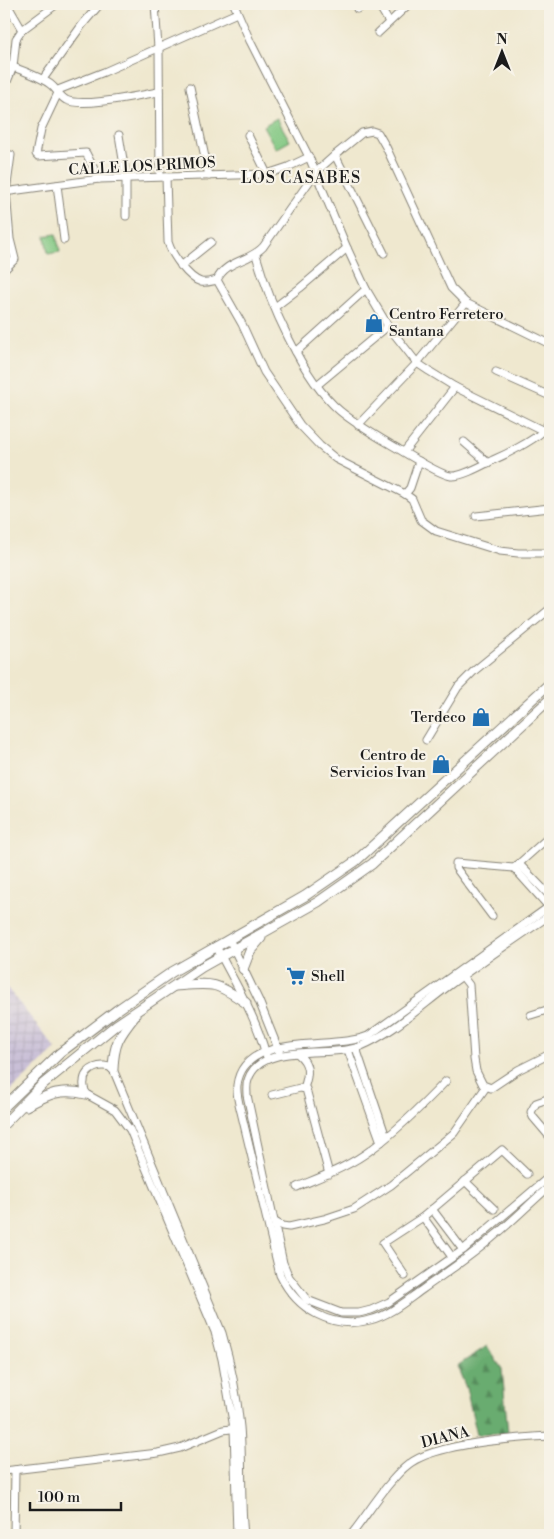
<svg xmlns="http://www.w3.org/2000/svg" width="554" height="1539" font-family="'Libre Bodoni',serif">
  <defs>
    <pattern id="industrial-grid" width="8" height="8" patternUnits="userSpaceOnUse" patternTransform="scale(1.25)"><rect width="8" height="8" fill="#c9bfd7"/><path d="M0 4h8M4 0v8" fill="none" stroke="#aca4b8"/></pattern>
    <pattern id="forest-firs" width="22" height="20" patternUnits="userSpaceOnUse" patternTransform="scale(1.25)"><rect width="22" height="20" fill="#69ac70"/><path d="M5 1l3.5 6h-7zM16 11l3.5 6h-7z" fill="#568b5b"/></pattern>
  </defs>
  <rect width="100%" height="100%" fill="#f7f3e8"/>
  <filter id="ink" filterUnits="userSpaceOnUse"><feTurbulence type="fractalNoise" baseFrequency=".02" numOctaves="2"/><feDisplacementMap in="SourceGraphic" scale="10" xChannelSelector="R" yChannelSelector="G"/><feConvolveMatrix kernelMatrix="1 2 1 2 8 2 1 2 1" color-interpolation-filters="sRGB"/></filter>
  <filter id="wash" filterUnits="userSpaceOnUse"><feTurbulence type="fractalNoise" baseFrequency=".0096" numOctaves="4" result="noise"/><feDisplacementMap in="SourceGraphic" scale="20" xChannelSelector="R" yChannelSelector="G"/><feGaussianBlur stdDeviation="1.12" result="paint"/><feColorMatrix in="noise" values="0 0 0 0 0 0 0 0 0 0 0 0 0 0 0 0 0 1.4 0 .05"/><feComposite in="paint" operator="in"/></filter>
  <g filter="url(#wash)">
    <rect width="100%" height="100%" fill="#efe8cf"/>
    <path fill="url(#industrial-grid)" d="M4,984L56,1049L4,1097Z"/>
    <path fill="url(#forest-firs)" stroke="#426446" d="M487,1346L502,1369L508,1433L477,1435L466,1388L457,1366Z"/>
    <g fill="#82c782" stroke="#4f724f">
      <path d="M277,118L290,141L276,149L263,126Z"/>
      <path d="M56,234L60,252L48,254L45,236Z"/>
    </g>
  </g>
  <g filter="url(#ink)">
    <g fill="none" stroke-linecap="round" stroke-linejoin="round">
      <g stroke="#868276" stroke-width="9">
        <g id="minor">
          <path d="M7,4L22,30"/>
          <path d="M155,4L158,48"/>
          <path d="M234,4L250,41L309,157L347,248L366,289L388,326L417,363L429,371L455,387L550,434"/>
          <path d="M378,4L389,22"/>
          <path d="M357,9L367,4"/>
          <path d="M378,33L409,4"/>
          <path d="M159,48L160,176"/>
          <path d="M4,64C19,69 37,75 50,84C57,89 59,96 66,100C83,108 140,95 159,92"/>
          <path d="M43,79L82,25L100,4"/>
          <path d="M190,87L209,176"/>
          <path d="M4,89L13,67L16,39L22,30L57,4"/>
          <path d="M58,90L104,72L237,13"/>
          <path d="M58,93L41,129L36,154L38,156L86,153L99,179"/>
          <path d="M119,135L126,178V216"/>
          <path d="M248,135L267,174"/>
          <path d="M335,155L384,253"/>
          <path d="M166,177L168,242C172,255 188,278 201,282C207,283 212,281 217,280C226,260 249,262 263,247L316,172L335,155L362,133L372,131L378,133L386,147L451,288L466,303L550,344"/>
          <path d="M57,185L64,240"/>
          <path d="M4,192L99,179L267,174L288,167L309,157"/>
          <path d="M256,255C269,301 302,379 340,411C358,426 380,438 400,450C410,456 441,475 451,476C462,477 483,465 493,460C507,454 532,441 542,432C546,429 548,423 550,419"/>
          <path d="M181,266L211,242"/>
          <path d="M4,270L15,259L10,239L6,192L11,155"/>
          <path d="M217,280L242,324L264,372L300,425L320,446L336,459L405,494L412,499L421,520L436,531L500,551L518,553H550"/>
          <path d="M275,307L300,288L347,248"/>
          <path d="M296,352L366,289"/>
          <path d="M496,372L550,396"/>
          <path d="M317,385L388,326"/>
          <path d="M358,425L417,363L466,303"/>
          <path d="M464,442L488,463"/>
          <path d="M404,452L455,387"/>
          <path d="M405,494L410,488L419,461"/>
          <path d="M476,516L550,508"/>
          <path d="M426,740L458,687L474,671L550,609"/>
          <path d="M519,864L550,896"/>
          <path d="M514,868L549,907"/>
          <path d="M550,906L368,1036C330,1051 244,1031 237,1085C236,1094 239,1104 241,1112L280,1275C297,1310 332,1330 370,1320C390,1315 406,1301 423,1289C447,1272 471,1256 493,1237C513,1221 531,1202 550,1186"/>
          <path d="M550,915C515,939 481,962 447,987C419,1008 391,1034 359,1047C329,1058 260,1041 248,1080C246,1085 247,1091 247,1095L283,1263L289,1277L307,1300L341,1313H359L371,1310L389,1302L463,1250L550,1176"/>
          <path d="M492,916L456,868V863L514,868L550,836"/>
          <path d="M229,939L259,1001L279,1051"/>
          <path d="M216,946C234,982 256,1016 266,1055"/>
          <path d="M462,976L469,985L474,1059L476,1071L483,1085L491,1088L518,1070L550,1054"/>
          <path d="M531,1015L550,1009"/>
          <path d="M356,1048L386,1137"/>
          <path d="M348,1050L381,1142"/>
          <path d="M298,1054C310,1064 309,1074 304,1088"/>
          <path d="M272,1095L300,1088L306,1089L329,1174"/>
          <path d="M550,1098L536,1103L531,1112L533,1117L550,1137"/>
          <path d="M465,1181L494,1209"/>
          <path d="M297,1187C323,1176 350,1166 372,1149C399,1129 423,1105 446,1081"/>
          <path d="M432,1209L463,1250"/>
          <path d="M423,1217L452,1257"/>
          <path d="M275,1222L282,1226L289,1227L324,1219L354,1209L391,1185L454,1133L486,1087"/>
          <path d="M405,1276L383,1243L423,1217L502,1150L527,1174"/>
          <path d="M4,1471L158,1453L180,1448L223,1430L238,1428"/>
          <path d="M14,1535L15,1470"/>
          <path d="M237,1535L234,1428L222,1359L215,1332L130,1130L115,1110L86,1094C85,1091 83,1085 84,1082C84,1068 103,1062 113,1069L222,1333C231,1364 237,1395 240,1427C243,1463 240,1499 244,1535"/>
          <path d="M351,1535C367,1515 389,1479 409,1464C436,1443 515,1438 550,1436"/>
        </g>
      </g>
      <g stroke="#868276" stroke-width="11">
        <g id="major">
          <path d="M243,969L250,951L261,938"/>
          <path d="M175,986C212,983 215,981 246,1003"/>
          <path d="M113,1069C114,1043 119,1036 135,1016"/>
          <path d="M26,1106C49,1094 60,1088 86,1094"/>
          <path d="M4,1107L60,1053L117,1010L172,972L305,896L356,861L550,683"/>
          <path d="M4,1124L43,1084L116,1025L202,967L318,902L372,864L550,699"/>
        </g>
      </g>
      <use href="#minor" stroke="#fff" stroke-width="7"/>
      <use href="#major" stroke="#fff" stroke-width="9"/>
    </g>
  </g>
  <defs>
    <g id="shop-bare" transform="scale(1.5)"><path d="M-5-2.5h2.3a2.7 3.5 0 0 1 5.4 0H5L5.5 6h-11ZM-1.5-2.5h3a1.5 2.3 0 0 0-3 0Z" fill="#1f6fb2" stroke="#f7f3e8" stroke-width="2.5" paint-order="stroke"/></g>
    <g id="supermarket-bare" transform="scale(1.5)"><path d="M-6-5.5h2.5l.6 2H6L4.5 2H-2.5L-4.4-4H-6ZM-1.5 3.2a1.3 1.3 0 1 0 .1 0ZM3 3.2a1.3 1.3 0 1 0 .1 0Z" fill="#1f6fb2" stroke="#f7f3e8" stroke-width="2.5" paint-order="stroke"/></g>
  </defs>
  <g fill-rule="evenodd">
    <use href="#shop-bare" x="374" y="323"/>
    <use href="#shop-bare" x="481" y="717"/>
    <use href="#shop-bare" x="441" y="764"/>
    <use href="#supermarket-bare" x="296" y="976"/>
  </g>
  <g text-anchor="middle" stroke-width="4.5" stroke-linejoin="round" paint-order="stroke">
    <g font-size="15" fill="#1c1c1c" stroke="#f7f3e8">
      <text transform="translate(142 166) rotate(-3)" y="5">CALLE LOS PRIMOS</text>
      <text transform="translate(445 1437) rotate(-14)" y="5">DIANA</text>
    </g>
    <g font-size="15" fill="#1c1c1c" stroke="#f7f3e8" text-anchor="start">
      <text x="389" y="319">Centro Ferretero<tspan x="389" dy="17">Santana</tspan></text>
      <text x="466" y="722" text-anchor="end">Terdeco</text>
      <text x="426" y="760" text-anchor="end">Centro de<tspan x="426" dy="17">Servicios Ivan</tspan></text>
      <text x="311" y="981">Shell</text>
    </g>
    <g font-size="16" letter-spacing="1" fill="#1c1c1c" stroke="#f7f3e8">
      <text x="301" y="183">LOS CASABES</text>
    </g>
  </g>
  <rect width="554" height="1539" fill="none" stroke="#f7f3e8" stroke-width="20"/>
  <g transform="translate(502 52)" stroke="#f7f3e8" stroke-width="4" paint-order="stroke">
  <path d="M0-4L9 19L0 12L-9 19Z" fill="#1c1c1c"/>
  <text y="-8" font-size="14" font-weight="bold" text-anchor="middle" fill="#1c1c1c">N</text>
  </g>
  <path d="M30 1502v8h91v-8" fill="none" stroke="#1c1c1c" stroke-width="2.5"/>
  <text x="38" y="1502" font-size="15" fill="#1c1c1c" stroke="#f7f3e8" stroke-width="4" paint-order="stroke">100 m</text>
</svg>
